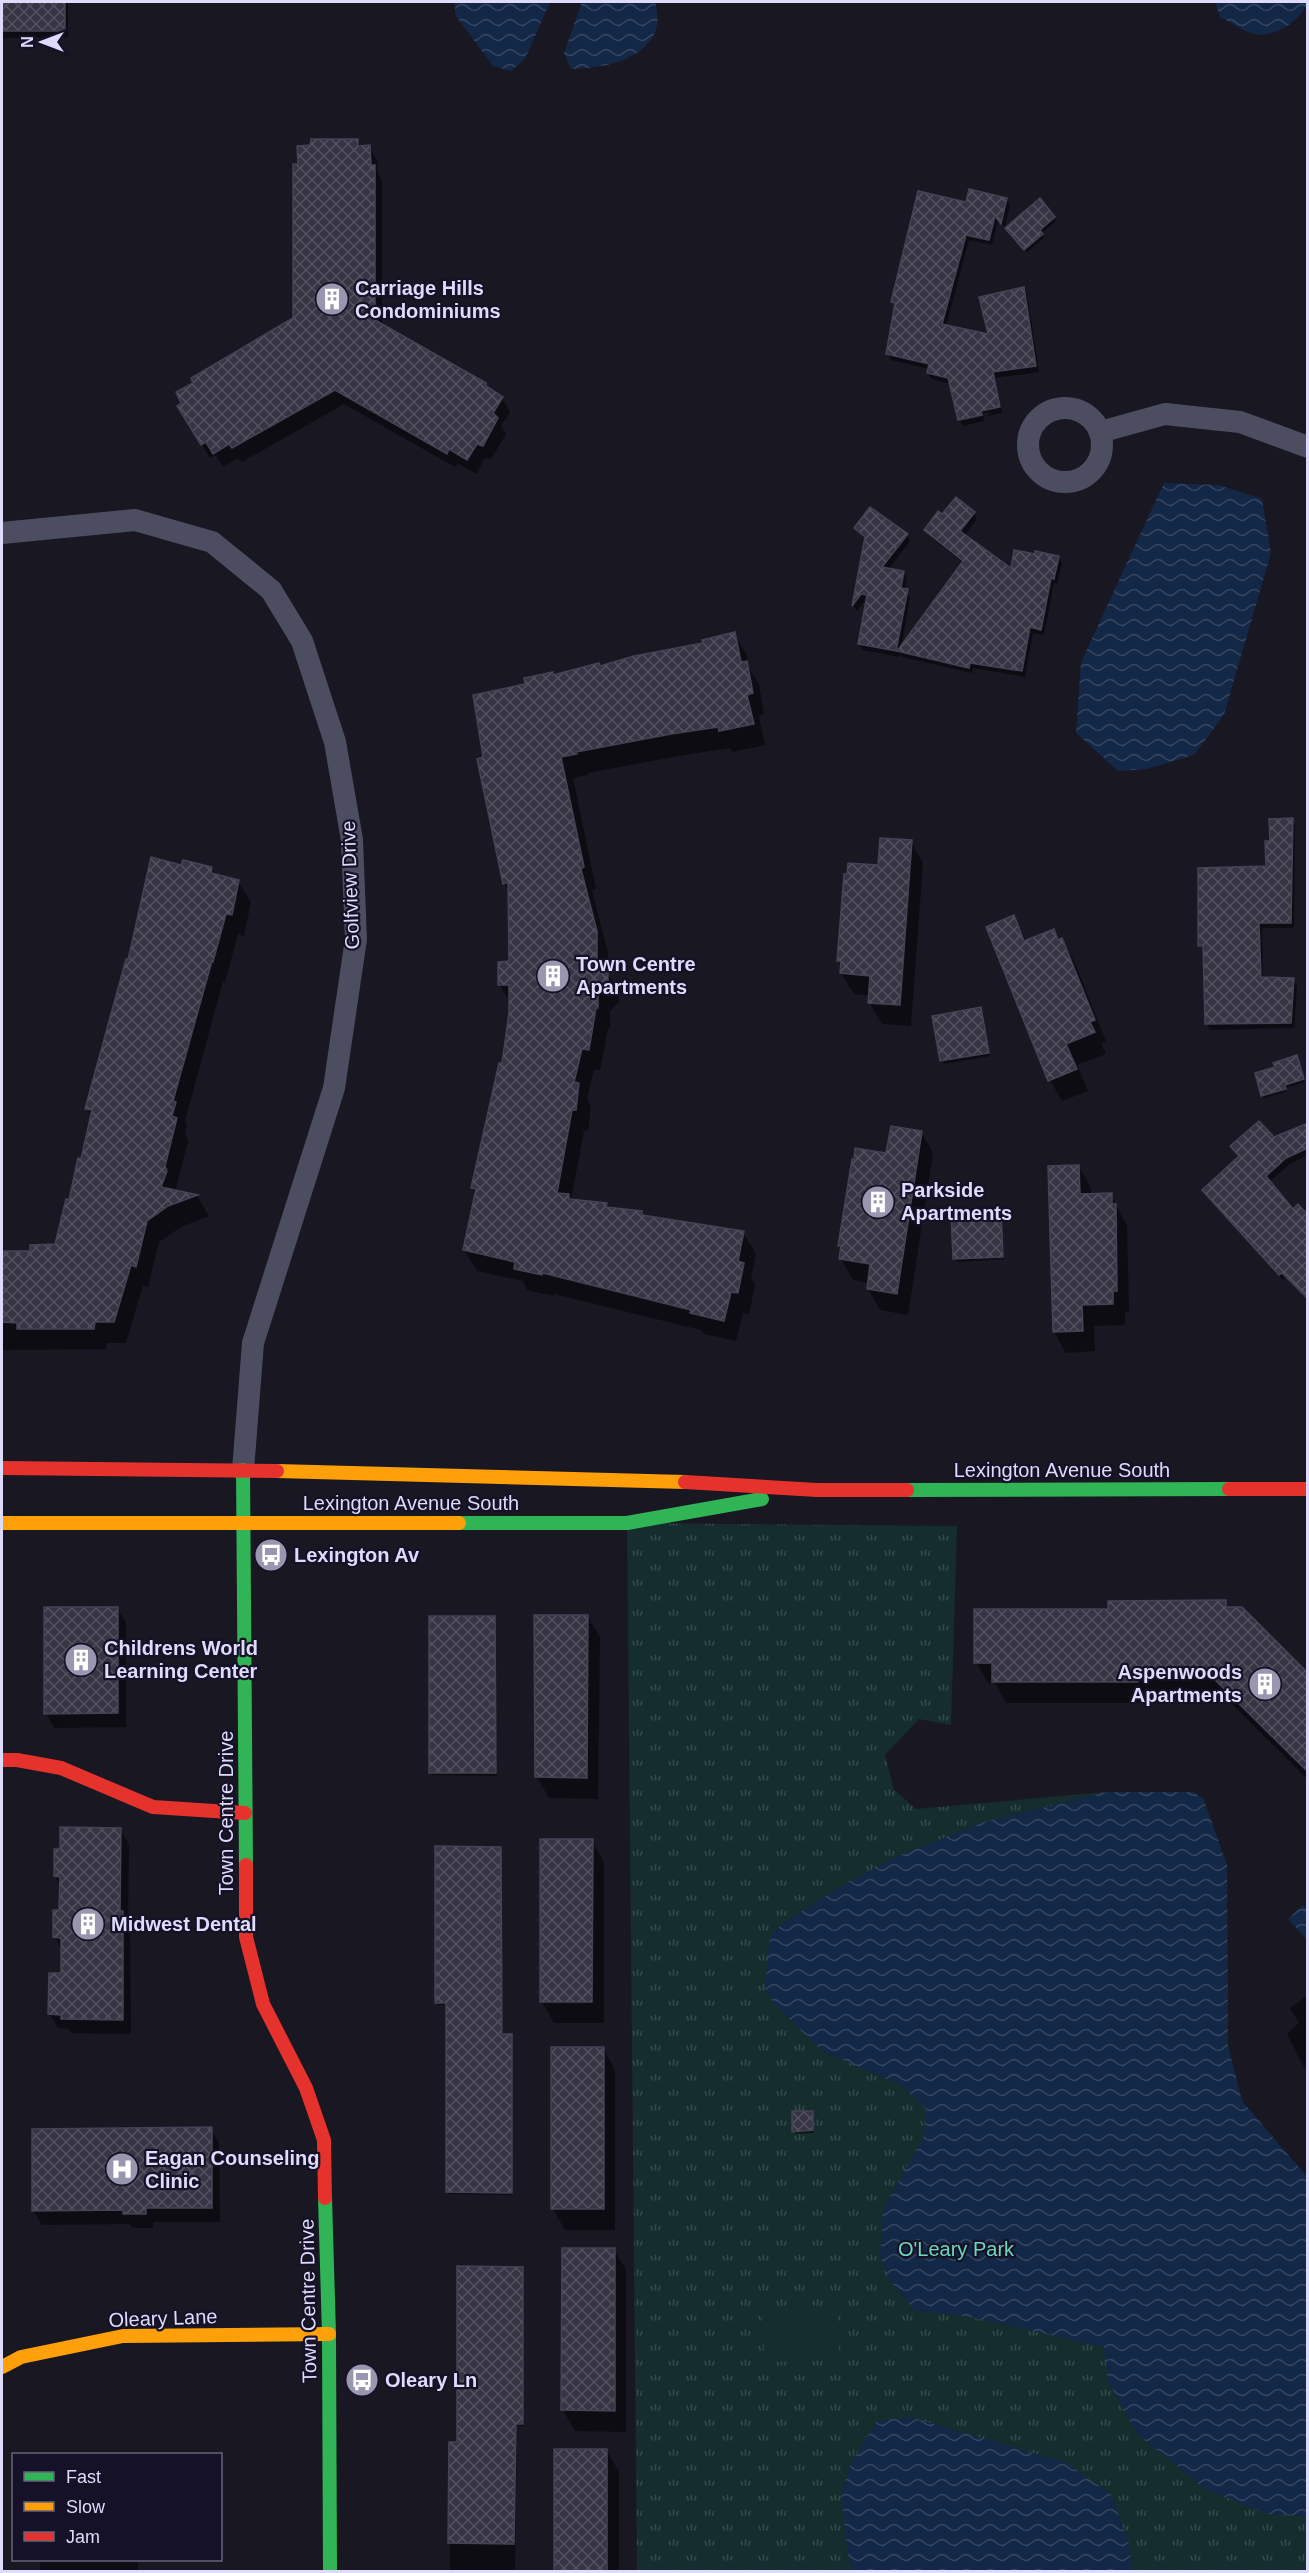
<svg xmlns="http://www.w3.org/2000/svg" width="1309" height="2573" font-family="Arial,sans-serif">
  <defs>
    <pattern id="grass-tufts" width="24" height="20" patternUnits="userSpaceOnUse" patternTransform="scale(1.5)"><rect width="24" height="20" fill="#152d2d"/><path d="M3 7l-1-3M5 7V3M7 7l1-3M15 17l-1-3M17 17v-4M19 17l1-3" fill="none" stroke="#374b4c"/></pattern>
    <pattern id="water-waves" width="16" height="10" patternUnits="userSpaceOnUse" patternTransform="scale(1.5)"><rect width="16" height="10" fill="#132746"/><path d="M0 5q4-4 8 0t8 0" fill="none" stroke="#354662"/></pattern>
    <pattern id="building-cross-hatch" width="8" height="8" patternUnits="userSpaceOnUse" patternTransform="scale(1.5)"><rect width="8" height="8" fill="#373544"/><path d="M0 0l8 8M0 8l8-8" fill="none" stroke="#545260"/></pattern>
  </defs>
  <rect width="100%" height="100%" fill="#181722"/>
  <path fill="url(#grass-tufts)" d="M627,1523L957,1526L951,1725L919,1719L885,1755L894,1790L916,1809L1107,1792H1193L1203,1798L1227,1865L1228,2046L1242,2101L1307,2177V2571H637Z"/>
  <path fill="#152d2d" d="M838,2312L839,2360L764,2362L763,2314Z"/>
  <g fill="url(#water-waves)">
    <path d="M454,2H550L525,59L511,71L493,66L456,16Z"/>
    <path d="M582,2H655C671,54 610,69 571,69L564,53Z"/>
    <path d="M1215,2H1307L1308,3C1299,21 1276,38 1254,34C1243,31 1230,22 1220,17Z"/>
    <path d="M1164,483L1219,485L1262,499L1271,553L1224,715L1194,755L1147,769L1118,771L1076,733L1081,662Z"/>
    <path d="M1107,1792H1193L1203,1798L1227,1865L1228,2046L1242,2101L1307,2177V2516L1267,2514L1205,2489L1137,2434L1108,2381L1104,2347L970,2317L914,2310L888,2278L880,2256L883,2210L924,2136L926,2109L901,2085L822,2051L774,2004L765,1988L770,1936L784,1922L840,1887L893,1858L984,1822Z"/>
    <path d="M1303,1905L1307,1910V1940L1288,1919Z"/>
    <path d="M910,2417L1065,2462L1111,2494L1130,2546L1131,2571H853L848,2555L841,2495L851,2463L877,2421Z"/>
  </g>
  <g fill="#0007">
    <path d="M2,2H68V37L2,38Z"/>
    <path d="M357,140L361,147H369L377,161L378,173L382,181V326L485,384L489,390L502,398L510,412L501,426L506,434L491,459L485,458L476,474L458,463L455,467L344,404L242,462L238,458L223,467L216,455L210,458L179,406L295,319Z"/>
    <path d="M1006,199L1010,205L1005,227L998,220L992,245L969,240L946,326L990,337L1023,288L1027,294L1039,372L995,378L1002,413L983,417L984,421L963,426L960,421L989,415V412L959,418L951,384L932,379L928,373L929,369L891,360L888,354L896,307L893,301L967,203Z"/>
    <path d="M1054,218L1056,221L1041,233L1044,238L1027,252L1008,231Z"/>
    <path d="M974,513L977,519L964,536L1012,571L1036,556L1058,557L1062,563L1057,584L1054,583L1044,635L1033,633L1025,677L973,668L972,673L902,657L900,653L899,657L863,650L859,644L868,596L857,611L854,606L866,540L855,528L907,535L910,541L888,570L904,573L907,579L905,590L910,597L901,649L963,563L929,536L925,530L943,517Z"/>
    <path d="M734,634L747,655L749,668L759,684L764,714L759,716L765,745L733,752L730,748L684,755L588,773V775L573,778L596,889L592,890L608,953V974L619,993V1002L610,1011V1028H608L600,1070H594L587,1099L591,1106L588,1131H584L571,1200L606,1204L608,1208L641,1212L644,1216L743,1233L756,1254L751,1278L755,1285L749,1314L743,1313L736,1341L704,1334L701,1330L554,1294V1296L527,1290L523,1281L477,1271L464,1250L476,1195L472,1188L503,1065L511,1004L499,984L511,963L510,892L504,883L485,758L526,686L554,676L704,644Z"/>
    <path d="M1292,820L1295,826L1294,928H1262L1263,979L1293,980L1297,985L1294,1028L1210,1030L1207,1024L1205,951L1200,945L1267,868L1271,842Z"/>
    <path d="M911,842L923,863L911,1026L882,1024L870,1003V996L854,994L841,973L842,966L839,961Z"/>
    <path d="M182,867L211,868L215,875L238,881L251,902L244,936L238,934L225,982L223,981L185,1121L187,1124L185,1134L188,1141L176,1188L178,1192L197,1196L209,1216L181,1227L159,1242L148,1287L143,1285L126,1343H107L106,1349L2,1350V1253L31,1252L56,1245L82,1161L92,1117L87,1109L129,962Z"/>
    <path d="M1013,917L1027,942L1053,931L1059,941L1062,940L1074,961L1106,1041L1101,1043L1106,1054L1077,1065L1088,1091L1062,1101L1050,1080Z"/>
    <path d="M980,1009L990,1056L944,1064L934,1017Z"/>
    <path d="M1298,1060L1305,1082L1285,1088L1286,1092L1264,1098L1263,1095Z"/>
    <path d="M1308,1124V1155L1290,1164L1269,1182L1308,1227V1300L1286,1278L1283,1280L1204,1190L1240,1158L1232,1146L1273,1139Z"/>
    <path d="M921,1132L933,1153L908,1315L880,1310L868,1289L869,1283L853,1280L841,1259L842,1250L840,1246L888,1155Z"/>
    <path d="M1079,1167L1091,1188V1195H1111L1127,1226L1129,1312H1125V1325L1094,1326L1095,1351L1066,1353L1054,1332Z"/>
    <path d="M1000,1211L1004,1259L957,1262L955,1259Z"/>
    <path d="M1225,1601L1229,1609L1308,1675V1780L1221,1693H1150L1149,1703H1006L995,1683H988L976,1662L1110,1611Z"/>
    <path d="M118,1609L126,1623V1727L54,1728L46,1713Z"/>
    <path d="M587,1616L600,1637L598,1799L549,1798L537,1777Z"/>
    <path d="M494,1618L497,1776L432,1775L430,1772Z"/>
    <path d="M120,1829L129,1844L128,1923L130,1927L131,2034L71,2033L69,2029L58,2028L50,2014L62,1975V1951L55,1937L61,1912V1886L55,1876L61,1851Z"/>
    <path d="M592,1841L604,1862V2023H554L542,2002Z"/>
    <path d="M500,1848L503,2035H511L513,2038L512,2195L449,2194L448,2005H438L436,2002Z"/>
    <path d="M1308,1995V2075L1287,2034L1299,2023L1290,2008Z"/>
    <path d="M603,2048L615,2070V2230H565L553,2209Z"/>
    <path d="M812,2112L814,2133L795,2134L794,2131Z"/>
    <path d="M211,2129L219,2143L220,2222H153V2228H133L130,2224L42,2225L33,2210Z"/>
    <path d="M563,2249H614L626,2270V2432L575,2431L563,2410Z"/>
    <path d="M522,2268L524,2426H517L515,2572H450V2444H458Z"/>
    <path d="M556,2451H607L619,2472V2572H556Z"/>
    <rect x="40" y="2560" width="98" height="12"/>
  </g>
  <g fill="url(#building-cross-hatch)" stroke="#454255" stroke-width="1.5">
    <rect x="2" y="2" width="63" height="29"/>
    <path d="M311,139H358V146L370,145L371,165H375V320L486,383V386L503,397L493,413L498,418L483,446L477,444L467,460L449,449L447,454L335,390L232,448L229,444L213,454L206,442L201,445L177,406L181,403L176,392L193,383L191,378L293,318V164H298L297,146L310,145Z"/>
    <path d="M969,189L1007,198L1001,224L995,216L989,240L966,235L942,324L988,334L979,297L1024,287L1036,366L993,372L1000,407L981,411L982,415L958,420L948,378L927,373L929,364L886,354L895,303L891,302L918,191L966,202Z"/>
    <path d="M1040,198L1055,217L1040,230L1043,234L1024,250L1005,228Z"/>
    <path d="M956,497L975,512L960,531L1011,568L1014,550L1035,554V551L1059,556L1054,579L1051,578L1041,630L1030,627L1022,671L970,663L969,668L897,651L963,561L924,530L938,511L942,514Z"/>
    <path d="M870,507L908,534L882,567L904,571L901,588L908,589L896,651L858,644L867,595L861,594L852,606L865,537L854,528Z"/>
    <path d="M735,632L741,662L747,661L753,693L747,695L754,724L719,731L718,727L671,734L576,752L577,754L561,757L584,867L581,869L597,931V960L608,970V981L598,990V1008H596L589,1050L582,1049L574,1082L579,1083L576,1110H572L557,1193L569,1194V1199L607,1203L606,1207L642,1211V1215L744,1231L738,1261L744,1263L738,1293L731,1292L724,1321L690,1313L691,1310L543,1273L542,1275L514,1269L515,1262L463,1250L476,1189L471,1188L499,1063H502L509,1013V985H498V962L509,961L508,882L503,884L477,759L483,757L473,695L525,684L524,678L553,672V675L599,663L600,666L634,656L703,643L702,640Z"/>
    <path d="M1293,818L1291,923H1259L1261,977L1294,978L1291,1023L1205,1024L1203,946H1198V868L1266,866L1265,841H1270L1269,819Z"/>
    <path d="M880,838L912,840L900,1005L868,1003L870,976L840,973L841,961H837L844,874H847L848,863L878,865Z"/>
    <path d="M151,857L181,865L183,860L212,867L211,873L239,880L232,915L226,914L213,962L212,961L173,1101L176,1102L172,1116L177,1118L165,1166L167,1171L161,1187L198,1195L168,1206L147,1221L136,1267L131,1265L114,1322H95L94,1329H17V1323L2,1322V1251H30V1245L55,1244L66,1199L69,1200L78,1158L81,1159L92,1110L85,1109L126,959L128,960Z"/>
    <path d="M1014,915L1024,941L1054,929L1058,940L1062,938L1095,1020L1090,1022L1095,1032L1066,1044L1077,1069L1048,1081L986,927Z"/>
    <path d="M981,1007L989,1053L940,1061L932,1016Z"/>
    <path d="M1297,1055L1304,1079L1285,1085L1286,1089L1261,1096L1255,1073L1275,1067L1273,1063Z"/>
    <path d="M1259,1121L1274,1137L1308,1123V1148L1286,1158L1266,1176L1293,1209L1298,1204L1308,1215V1299L1282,1273L1279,1275L1202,1190L1239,1156L1230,1146Z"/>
    <path d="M891,1126L922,1131L897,1294L867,1289L870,1264L839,1259L841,1246H838L852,1159H854L855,1148L886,1153Z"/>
    <path d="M1079,1165L1080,1194L1112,1193V1204H1116L1117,1291H1113V1304L1082,1305L1083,1331L1053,1332L1048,1166Z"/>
    <path d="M1001,1210L1003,1257L953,1259L951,1212Z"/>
    <path d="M1226,1600V1607H1242L1308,1673V1772L1207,1672H1138V1682H992V1663H974V1609H1108V1601Z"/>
    <path d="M44,1607H118V1713L44,1714Z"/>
    <path d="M534,1615H588L587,1778L535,1777Z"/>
    <path d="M429,1616H495L496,1773H429Z"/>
    <path d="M60,1827L121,1828L120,1911H123V2020L61,2019V2015L48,2014L49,1973H61V1938L53,1937V1910H59L60,1877L54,1876V1849H60Z"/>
    <path d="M540,1839H593L592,2002H540Z"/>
    <path d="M435,1846L501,1847L502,2034H512V2193L446,2192V2003H435Z"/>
    <rect x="551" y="2047" width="53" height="162"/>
    <path d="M792,2111H813V2130L792,2132Z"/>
    <path d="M212,2127V2208H146V2214H123V2210L32,2211V2129Z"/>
    <path d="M562,2248H615V2411L561,2410Z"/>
    <path d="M457,2266L523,2267V2424H516L514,2544L448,2543L449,2442H457Z"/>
    <rect x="554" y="2449" width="53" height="122"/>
  </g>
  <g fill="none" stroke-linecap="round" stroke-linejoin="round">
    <g stroke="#4d4d62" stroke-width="22">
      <circle cx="1065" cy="445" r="37"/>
      <path d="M1100,432L1165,414L1240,422L1308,447"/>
      <path d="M2,533L135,520L212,542L271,590L302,641L335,742L352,840L356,939L334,1088L253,1343L243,1470"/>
    </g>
    <g stroke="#30b455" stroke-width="14">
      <path d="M243,1470L246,1865"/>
      <path d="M907,1490L1229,1489"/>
      <path d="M459,1523H627L762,1499"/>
      <path d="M325,2198L329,2334L330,2572"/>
    </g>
    <g stroke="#ff9f0a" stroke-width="14">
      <path d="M277,1471L685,1482"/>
      <path d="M2,1523H459"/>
      <path d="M2,2367L21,2357L123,2336L329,2334"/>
    </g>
    <g stroke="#e5322d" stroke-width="14">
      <path d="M2,1468L277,1471"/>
      <path d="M685,1482L817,1490H907"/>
      <path d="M1229,1489H1308"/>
      <path d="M2,1760H17L61,1768L153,1807L245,1813"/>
      <path d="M246,1865V1937L263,2004L306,2088L324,2140L325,2198"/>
    </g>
  </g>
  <defs>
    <g id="building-disc" transform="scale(1.725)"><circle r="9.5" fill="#9996b0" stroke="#151227"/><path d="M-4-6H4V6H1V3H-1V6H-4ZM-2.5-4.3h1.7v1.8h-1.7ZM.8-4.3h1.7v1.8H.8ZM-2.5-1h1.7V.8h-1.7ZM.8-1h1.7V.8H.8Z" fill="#fff"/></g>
    <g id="bus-disc" transform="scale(1.725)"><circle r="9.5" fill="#9996b0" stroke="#151227"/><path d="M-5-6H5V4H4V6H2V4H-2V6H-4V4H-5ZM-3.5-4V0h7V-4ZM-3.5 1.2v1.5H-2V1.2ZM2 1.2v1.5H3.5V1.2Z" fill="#fff"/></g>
    <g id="hospital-disc" transform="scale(1.725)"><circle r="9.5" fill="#9996b0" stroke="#151227"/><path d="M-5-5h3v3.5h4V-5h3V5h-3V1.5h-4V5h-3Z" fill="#fff"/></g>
  </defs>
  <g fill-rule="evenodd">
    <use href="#building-disc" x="332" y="299"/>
    <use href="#building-disc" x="553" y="976"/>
    <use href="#building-disc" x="878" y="1202"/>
    <use href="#bus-disc" x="271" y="1555"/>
    <use href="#building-disc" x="81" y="1660"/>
    <use href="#building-disc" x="1265" y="1684"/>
    <use href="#building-disc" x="88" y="1924"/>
    <use href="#hospital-disc" x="122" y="2169"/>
    <use href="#bus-disc" x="362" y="2380"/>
  </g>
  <g text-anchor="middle" stroke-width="4.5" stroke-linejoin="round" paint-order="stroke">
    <g font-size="20" font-weight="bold" fill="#dedbfc" stroke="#151227" text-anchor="start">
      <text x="355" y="295">Carriage Hills<tspan x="355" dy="23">Condominiums</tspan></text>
      <text x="576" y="971">Town Centre<tspan x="576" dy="23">Apartments</tspan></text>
      <text x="901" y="1197">Parkside<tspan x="901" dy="23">Apartments</tspan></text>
      <text x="294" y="1562">Lexington Av</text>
      <text x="104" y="1655">Childrens World<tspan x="104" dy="23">Learning Center</tspan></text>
      <text x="1242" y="1679" text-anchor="end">Aspenwoods<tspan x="1242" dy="23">Apartments</tspan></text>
      <text x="111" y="1931">Midwest Dental</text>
      <text x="145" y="2165">Eagan Counseling<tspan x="145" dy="23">Clinic</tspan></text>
      <text x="385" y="2387">Oleary Ln</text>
    </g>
    <g font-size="20" fill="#dedbfc" stroke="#151227">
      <text transform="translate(350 885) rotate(-92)" y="7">Golfview Drive</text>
      <text x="1062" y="1477">Lexington Avenue South</text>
      <text x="411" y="1510">Lexington Avenue South</text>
      <text transform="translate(226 1813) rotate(-90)" y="7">Town Centre Drive</text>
      <text transform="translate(308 2301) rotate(-91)" y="7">Town Centre Drive</text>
      <text transform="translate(163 2318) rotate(-2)" y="7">Oleary Lane</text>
    </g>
    <g font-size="20" fill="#6cd7bb" stroke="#151227">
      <text x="956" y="2256">O'Leary Park</text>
    </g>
  </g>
  <rect width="1309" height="2573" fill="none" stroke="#dedbfc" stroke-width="6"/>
  <rect x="12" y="2453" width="210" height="108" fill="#151227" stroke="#65627c" stroke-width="1.5"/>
  <rect x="24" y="2472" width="30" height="9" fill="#30b455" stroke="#65627c" stroke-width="1.5"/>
  <text x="66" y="2483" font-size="18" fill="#dedbfc">Fast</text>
  <rect x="24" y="2502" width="30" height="9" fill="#ff9f0a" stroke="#65627c" stroke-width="1.5"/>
  <text x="66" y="2513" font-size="18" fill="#dedbfc">Slow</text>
  <rect x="24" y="2532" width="30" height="9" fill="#e5322d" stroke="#65627c" stroke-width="1.5"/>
  <text x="66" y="2543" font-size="18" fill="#dedbfc">Jam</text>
  <g transform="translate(42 42) rotate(270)" stroke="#151227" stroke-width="4.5" paint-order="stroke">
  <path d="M0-4.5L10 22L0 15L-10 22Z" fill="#dedbfc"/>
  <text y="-9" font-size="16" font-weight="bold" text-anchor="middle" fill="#dedbfc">N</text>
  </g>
</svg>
